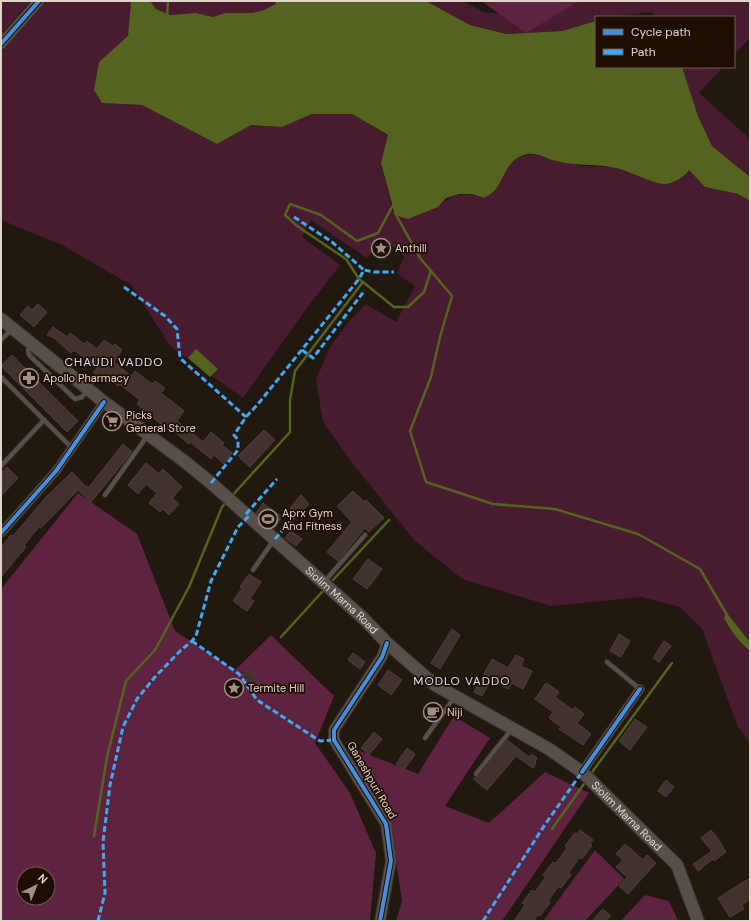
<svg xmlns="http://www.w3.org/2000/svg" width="751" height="922" font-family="'DM Sans',sans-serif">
  <rect width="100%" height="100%" fill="#211810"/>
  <g fill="#491b30">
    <path d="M1,1H30L1,34Z"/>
    <path d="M47,1H131L128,37L99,62L102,103L142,105L217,144L251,125L282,127L312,114H352L388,136L381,163L392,208L438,207C453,192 464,192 484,198L495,191L507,167L517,158L529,154L542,156L556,161L582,166L611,167L665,184L689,170L705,187L738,194L750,201V642L726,612L724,618L739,641L750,651V743L738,727L702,629L680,607L641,597L551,606L462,579L414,540L350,460L323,422L316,380L330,347L351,319L366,304L396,322L415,286L397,274L404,256L383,238L367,258L311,220L302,237L340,265L309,305L243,398L171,347L131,285L62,245L1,220V53Z"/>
    <path d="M150,1H275L277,4L264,10L252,13H225L213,17L196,13L170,15L156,9Z"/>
    <path d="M426,1H463L484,12L544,18L578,1H750V38L734,55V17H656L651,12L608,17H596V21L562,31L506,34L470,25Z"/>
    <path d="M682,67H723L699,93L750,139V177L712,146L698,116Z"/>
  </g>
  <g fill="#5e233f" fill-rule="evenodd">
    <path d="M481,1H579L526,33Z"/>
    <path d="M78,493L137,534L175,631L235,670L271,635L334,696L315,743L350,793L376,853L370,921H1V589ZM24,874H48V898H24Z"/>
    <path d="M454,716L490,738L445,806L489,823L545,772L589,793L502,921H396L402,901L391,829L350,747L418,774Z"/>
    <path d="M595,850L624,879L585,921H543Z"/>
    <path d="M645,895L669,901L678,921H621Z"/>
  </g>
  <g fill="#54631d">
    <path d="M131,1H150L156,9L170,15L196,13L213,17L225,13H252L264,10L276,4L275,1H426L470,25L506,34L562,31L596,21V67H682L698,116L712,146L750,177V201L738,194L705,187L689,170C685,177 671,185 663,184C645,181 629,170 611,167C593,164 574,166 556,161C547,159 537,152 527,154C507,159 506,175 496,189C493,193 488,196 484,198L472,194H459L446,198L438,207L408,219L395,215L381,163L388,135L352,114H312L282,127L251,125L217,144L142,105L102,103L94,90L99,62L128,36Z"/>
    <path d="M196,349L218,369L210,377L188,358Z"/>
    <path d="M726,612L750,642V651C739,642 731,631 724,618Z"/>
  </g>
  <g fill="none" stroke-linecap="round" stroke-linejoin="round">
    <g stroke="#54631d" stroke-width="2.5">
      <path d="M167,17L168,1"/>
      <path d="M395,213L420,258L452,296L440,337L431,377L410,431L426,482L493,504L555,509L638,534L700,569L727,615"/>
      <path d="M363,282L394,307H408L424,292L431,271"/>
      <path d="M231,497L290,432V400L295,371L363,282L359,279L346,259L297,226L285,215L290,204L321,215L357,241L378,233L393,205"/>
      <path d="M333,580L389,520"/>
      <path d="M281,637L322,592"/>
      <path d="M590,775L672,663"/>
      <path d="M552,829L586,781"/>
      <path d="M94,836L107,757L126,681L155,650L189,587L222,507L226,502"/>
    </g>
  </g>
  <g fill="#42312d" stroke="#4a403b">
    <path d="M38,304L47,312L34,327L20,315L28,306L32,310Z"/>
    <path d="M53,327L67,337L70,333L84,344L87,341L97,349L104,340L113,346L115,344L122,350L114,362L131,376L135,371L152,384L155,381L165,388L161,393L184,411L177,421L203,442L211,432L224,443L222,445L232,453L224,464L214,455L211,459L190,442L189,444L171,429L169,431L137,404L140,400L119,384L118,386L104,374L100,379L93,372L97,368L74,350L71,353L54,338L47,335Z"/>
    <path d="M12,355L78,421L67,432L1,366Z"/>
    <path d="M264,430L275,440L250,467L238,456Z"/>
    <path d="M123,444L132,452L91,502L78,490L41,528L39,527L24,545L26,547L1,577V547L11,535L13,536L47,496L72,472L86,487L88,486L89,487Z"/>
    <path d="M146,463L159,474L163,469L182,487L172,498L179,504L169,515L163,509L160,512L149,503L157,493L146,484L138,494L128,485Z"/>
    <path d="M7,467L18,478L1,496V473Z"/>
    <path d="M353,491L364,502L366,500L384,518L369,532L365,528L338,561L327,552L352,522L337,506Z"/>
    <path d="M301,495L309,504L299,515L290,508Z"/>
    <path d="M263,503L282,517L274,529L256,513Z"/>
    <path d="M291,531L302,539L296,546L285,538Z"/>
    <path d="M368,559L382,569L367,589L353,579Z"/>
    <path d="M249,574L261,582L250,599L254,601L247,611L233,601L242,588L240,587Z"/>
    <path d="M452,629L460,635L440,669L431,663Z"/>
    <path d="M619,634L630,641L621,657L610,651Z"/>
    <path d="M664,641L671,646L659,662L653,658Z"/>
    <path d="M353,653L365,662L360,669L348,660Z"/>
    <path d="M516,655L524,659L521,666L532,671L523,689L512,683L508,689L491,680L482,696L474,692L492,659L508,668Z"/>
    <path d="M249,670L259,681L252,687L242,676Z"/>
    <path d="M388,670L402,680L391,695L378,685Z"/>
    <path d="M546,683L559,692L555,697L573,710L575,707L584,714L577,723L591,734L583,745L559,729L561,727L549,718L553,712L535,699Z"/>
    <path d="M433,702L441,709L432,722L423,716Z"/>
    <path d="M635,719L647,727L630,750L619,741Z"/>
    <path d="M374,732L382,739L369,755L361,748Z"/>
    <path d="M507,740L529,757L532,754L537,758L535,762L536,763L533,768L516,756L487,790L473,779L479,776Z"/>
    <path d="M407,748L415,754L404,770L396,764Z"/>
    <path d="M666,780L674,787L666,797L658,791Z"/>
    <path d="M580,830L593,840L590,844L592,845L582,859L580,857L571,869L569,873L571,875L561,888L559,886L552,895L548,901L550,903L540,916L538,915L533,921H514L525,905L522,903L532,890L535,892L546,877L543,875L553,862L556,863L565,851L567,848L565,846L575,833L577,834Z"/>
    <path d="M711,830L719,840L726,852L714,861L713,859L698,871L693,864L712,851L701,838Z"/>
    <path d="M625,844L643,860L647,855L656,863L628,894L619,886L627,877L616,867L623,860L616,854Z"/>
    <path d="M750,878V899L742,905L744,909L730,917L718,898Z"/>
    <path d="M603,909L611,916L606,921H592Z"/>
  </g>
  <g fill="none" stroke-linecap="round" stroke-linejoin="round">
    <g stroke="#3a322c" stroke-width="5.5">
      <g id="service">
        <path d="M1,340L11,330"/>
        <path d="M31,346L28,350L29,355L75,399L82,397L88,390"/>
        <path d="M1,377L71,447"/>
        <path d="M1,466L44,420"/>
        <path d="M105,495L148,435"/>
        <path d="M253,570L273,541"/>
        <path d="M324,582L365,535"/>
        <path d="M607,662L640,689"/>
        <path d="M425,738L454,698"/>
        <path d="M476,774L511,730"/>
      </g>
    </g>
    <g stroke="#3a322c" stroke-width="10">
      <g id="minor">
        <path d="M1,533L56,471L104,402"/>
        <path d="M582,772L640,689"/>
      </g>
    </g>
    <g stroke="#3a322c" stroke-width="12">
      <g id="tertiary">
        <path d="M1,44L39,1"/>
        <path d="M380,921L391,861L386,824L334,740V730L382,657L387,643"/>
      </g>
    </g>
    <g stroke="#3a322c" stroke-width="14">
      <g id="secondary">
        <path id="s1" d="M1,319L104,402L184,461L211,483L363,618L387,643L435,685L549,749L582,772L677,865L698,921"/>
      </g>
    </g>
    <use href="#service" stroke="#574f49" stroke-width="4"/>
    <use href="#minor" stroke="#574f49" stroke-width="8"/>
    <use href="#tertiary" stroke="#574f49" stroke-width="10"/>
    <use href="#secondary" stroke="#574f49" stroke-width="12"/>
    <g stroke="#3fa9f5" stroke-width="3" stroke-dasharray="6 3" stroke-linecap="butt">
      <path d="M294,217L332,242L364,270"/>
      <path d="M124,287L165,316L177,329L180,358L246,417"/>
      <path d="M302,350L313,358L365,290"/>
      <path d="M211,483L238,450V440L234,435L246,417L258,404L359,279L364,270L374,272H394"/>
      <path d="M246,514L277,479"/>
      <path d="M275,539L294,517"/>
      <path d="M192,641L239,674L257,700L320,741L334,740"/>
      <path d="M98,921L105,893L103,842L110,785L123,727L137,699L155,677L181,650L192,641L196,636L211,581L238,527L249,516"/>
      <path d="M483,921L544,826L582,772"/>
    </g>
    <g stroke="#200d02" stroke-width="6">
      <g id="cycleway">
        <path d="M1,44L39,1"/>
        <path d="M1,533L56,471L104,402"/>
        <path d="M582,772L640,689"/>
        <path d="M380,921L391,861L386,824L334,740V730L382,657L387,643"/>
      </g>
    </g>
    <use href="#cycleway" stroke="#468fdf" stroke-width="4"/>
  </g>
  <defs>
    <g id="sight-ring" transform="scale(1)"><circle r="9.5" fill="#200d02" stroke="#9d9288" stroke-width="1.5"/><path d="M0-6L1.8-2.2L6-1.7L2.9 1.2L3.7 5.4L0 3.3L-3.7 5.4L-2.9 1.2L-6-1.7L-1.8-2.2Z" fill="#9d9288"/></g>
    <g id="pharmacy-ring" transform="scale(1)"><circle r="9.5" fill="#200d02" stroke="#9d9288" stroke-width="1.5"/><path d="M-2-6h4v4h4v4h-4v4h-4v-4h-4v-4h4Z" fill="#9d9288"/></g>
    <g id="supermarket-ring" transform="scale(1)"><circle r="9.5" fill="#200d02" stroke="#9d9288" stroke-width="1.5"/><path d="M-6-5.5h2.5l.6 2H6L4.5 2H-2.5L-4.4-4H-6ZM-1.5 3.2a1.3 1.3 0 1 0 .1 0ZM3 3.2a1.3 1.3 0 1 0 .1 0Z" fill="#9d9288"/></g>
    <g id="stadium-ring" transform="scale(1)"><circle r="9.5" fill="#200d02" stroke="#9d9288" stroke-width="1.5"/><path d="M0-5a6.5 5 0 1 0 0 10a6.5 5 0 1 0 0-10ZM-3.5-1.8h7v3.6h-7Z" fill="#9d9288"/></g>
    <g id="cafe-ring" transform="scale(1)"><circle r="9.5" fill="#200d02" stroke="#9d9288" stroke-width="1.5"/><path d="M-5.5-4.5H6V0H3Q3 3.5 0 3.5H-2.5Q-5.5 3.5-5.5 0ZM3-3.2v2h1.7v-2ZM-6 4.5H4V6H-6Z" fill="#9d9288"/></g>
  </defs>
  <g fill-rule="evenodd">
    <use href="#sight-ring" x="381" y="248"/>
    <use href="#pharmacy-ring" x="29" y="378"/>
    <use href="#supermarket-ring" x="112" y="421"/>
    <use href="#stadium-ring" x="268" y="519"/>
    <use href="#sight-ring" x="234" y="688"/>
    <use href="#cafe-ring" x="433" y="712"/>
  </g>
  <g text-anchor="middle" stroke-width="3.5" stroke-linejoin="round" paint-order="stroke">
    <g font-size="11" fill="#e0d3c9" stroke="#200d02" text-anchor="start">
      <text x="395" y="252">Anthill</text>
      <text x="43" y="382">Apollo Pharmacy</text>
      <text x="126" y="419">Picks<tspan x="126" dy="13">General Store</tspan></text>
      <text x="282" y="517">Aprx Gym<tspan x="282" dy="13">And Fitness</tspan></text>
      <text x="248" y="692">Termite Hill</text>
      <text x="447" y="716">Niji</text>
    </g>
    <g font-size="11" fill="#e0d3c9" stroke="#200d02">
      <text dy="4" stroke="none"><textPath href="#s1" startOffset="442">Siolim Marna Road</textPath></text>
      <text transform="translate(372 780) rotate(60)" y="4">Ganeshpuri Road</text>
      <text dy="4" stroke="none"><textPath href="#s1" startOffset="802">Siolim Marna Road</textPath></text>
    </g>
    <g font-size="12" letter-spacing="1" fill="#d0e2fc" stroke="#200d02">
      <text x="114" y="366">CHAUDI VADDO</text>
      <text x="462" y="685">MODLO VADDO</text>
    </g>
  </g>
  <rect width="751" height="922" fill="none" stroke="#e0d3c9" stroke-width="4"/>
  <rect x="595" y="16" width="140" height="52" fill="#200d02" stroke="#6d5c52"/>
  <rect x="603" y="29" width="20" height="6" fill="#468fdf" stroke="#6d5c52"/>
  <text x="631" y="36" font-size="12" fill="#e0d3c9">Cycle path</text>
  <rect x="603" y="49" width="20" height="6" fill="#3fa9f5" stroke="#6d5c52"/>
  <text x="631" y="56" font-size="12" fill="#e0d3c9">Path</text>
  <g transform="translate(36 886) rotate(43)"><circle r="19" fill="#200d02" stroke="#6d5c52"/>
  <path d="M0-3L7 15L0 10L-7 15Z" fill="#9d9288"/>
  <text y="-6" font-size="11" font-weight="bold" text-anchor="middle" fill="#e0d3c9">N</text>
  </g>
</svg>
